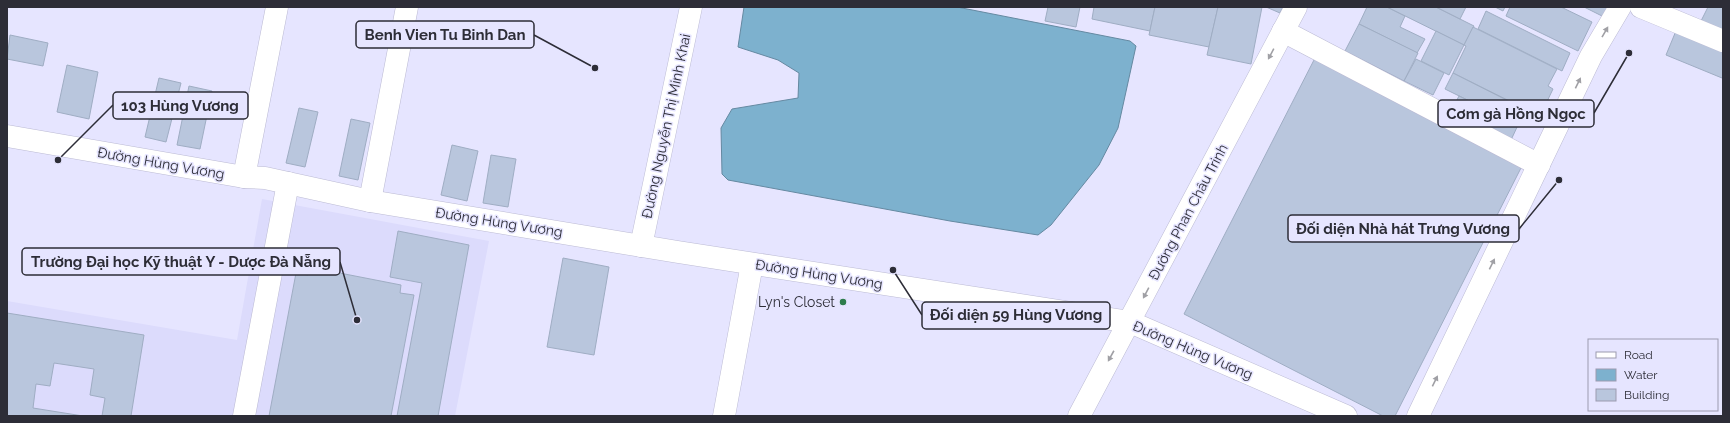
<svg xmlns="http://www.w3.org/2000/svg" width="1730" height="423" font-family="Raleway,sans-serif">
  <rect width="100%" height="100%" fill="#e6e5ff"/>
  <path fill="#dcdbfc" d="M262,199L489,241L455,416H7V301L237,340Z"/>
  <path fill="#7db1ce" stroke="#6589a1" d="M744,7H957L1130,41L1136,46L1118,128L1099,165L1051,225L1038,235L950,221L728,180L722,174L721,128L732,109L798,98L799,73L778,60L738,47Z"/>
  <g fill="#b9c6dd" stroke="#9fadc3">
    <path d="M1048,7H1080L1076,27L1045,21Z"/>
    <path d="M1094,7H1155L1150,31L1092,19Z"/>
    <path d="M1155,7H1218L1209,47L1149,35Z"/>
    <path d="M1218,7H1262L1251,64L1207,55Z"/>
    <path d="M1266,7H1283L1280,13Z"/>
    <path d="M1367,7H1387L1405,16L1400,27L1425,39L1417,53L1359,24Z"/>
    <path d="M1387,7H1436L1474,26L1464,45Z"/>
    <path d="M1436,7H1466L1460,19Z"/>
    <path d="M1495,7H1505L1503,11Z"/>
    <path d="M1510,7H1561L1592,22L1578,51L1506,16Z"/>
    <path d="M1584,7H1611L1606,18Z"/>
    <path d="M1708,7H1723V31L1701,21Z"/>
    <path d="M1486,11L1570,53L1562,71L1478,29Z"/>
    <path d="M1359,24L1418,53L1404,81L1345,51Z"/>
    <path d="M1678,26L1723,45V75L1722,78L1666,55Z"/>
    <path d="M1473,27L1557,69L1548,86L1553,89L1540,116L1453,73L1466,46L1464,45Z"/>
    <path d="M1436,31L1464,45L1449,75L1421,61Z"/>
    <path d="M10,35L48,43L43,66L7,59Z"/>
    <path d="M1315,58L1523,164L1395,416H1383L1184,314Z"/>
    <path d="M1416,59L1444,73L1433,95L1404,81Z"/>
    <path d="M67,65L98,72L89,119L57,112Z"/>
    <path d="M1453,73L1526,110L1518,125L1445,89Z"/>
    <path d="M159,78L181,83L166,142L145,137Z"/>
    <path d="M189,86L212,91L200,149L177,145Z"/>
    <path d="M1459,96L1518,125L1511,140L1451,111Z"/>
    <path d="M299,108L318,112L305,167L286,163Z"/>
    <path d="M351,119L370,123L358,180L339,176Z"/>
    <path d="M452,145L478,151L467,201L441,195Z"/>
    <path d="M491,155L516,159L508,207L483,203Z"/>
    <path d="M398,231L469,245L438,416H397L422,283L390,277Z"/>
    <path d="M563,258L609,267L594,355L547,347Z"/>
    <path d="M309,267L401,285L400,293L414,295L391,416H269L296,273L308,275Z"/>
    <path d="M7,313L144,335L131,416H102L105,398L90,395L94,369L54,363L50,386L36,384L33,408L83,416H7Z"/>
  </g>
  <g fill="none" stroke-linecap="round" stroke-linejoin="round">
    <g stroke="#bcbbd4" stroke-width="23">
      <g id="minor">
        <path d="M1641,7L1723,41"/>
        <path d="M1283,31L1539,165"/>
        <path d="M7,136L244,177L265,178L370,201L678,252L1130,322L1346,416"/>
        <path d="M244,177L277,7"/>
        <path d="M370,201L407,7"/>
        <path d="M641,246L691,7"/>
        <path d="M244,416L288,183"/>
        <path d="M724,416L752,264"/>
        <path d="M1079,416L1296,7"/>
        <path d="M1418,416L1591,56L1620,7"/>
      </g>
    </g>
    <use href="#minor" stroke="#fff" stroke-width="22"/>
  </g>
  <defs><path id="oneway-solid" d="M-6-.8H1V-3.2L6.5 0L1 3.2V.8H-6Z"/></defs>
  <g fill="#a0a0a5">
    <use href="#oneway-solid" transform="translate(1605 32) rotate(-60)"/>
    <use href="#oneway-solid" transform="translate(1271 54) rotate(118)"/>
    <use href="#oneway-solid" transform="translate(1578 83) rotate(-64)"/>
    <use href="#oneway-solid" transform="translate(1492 264) rotate(-64)"/>
    <use href="#oneway-solid" transform="translate(1146 293) rotate(118)"/>
    <use href="#oneway-solid" transform="translate(1111 356) rotate(119)"/>
    <use href="#oneway-solid" transform="translate(1435 381) rotate(-64)"/>
  </g>
  <circle fill="#2d7c4c" stroke="#e6e5ff" stroke-width="1.5" cx="843" cy="302" r="4"/>
  <g text-anchor="middle" stroke-width="3" stroke-linejoin="round" paint-order="stroke">
    <g font-size="14" fill="#2d2d37" stroke="#e6e5ff">
      <text transform="translate(666 126) rotate(-78)" y="5">Đường Nguyễn Thị Minh Khai</text>
      <text transform="translate(161 163) rotate(10)" y="5">Đường Hùng Vương</text>
      <text transform="translate(1188 212) rotate(-62)" y="5">Đường Phan Châu Trinh</text>
      <text transform="translate(499 222) rotate(9)" y="5">Đường Hùng Vương</text>
      <text transform="translate(819 274) rotate(9)" y="5">Đường Hùng Vương</text>
      <text transform="translate(1193 350) rotate(23)" y="5">Đường Hùng Vương</text>
    </g>
    <g font-size="14" fill="#2d2d37" stroke="#e6e5ff" text-anchor="end">
      <text x="835" y="307">Lyn's Closet</text>
    </g>
  </g>
  <path fill="none" stroke="#2d2d37" stroke-width="1.5" d="M595 68L534 35M58 160L113 105M1629 53L1594 113M1559 180L1519 229M357 320L340 262M893 270L922 315"/>
  <g fill="#2d2d37" stroke="#e6e5ff" stroke-width="1.5">
    <circle cx="595" cy="68" r="4"/>
    <circle cx="58" cy="160" r="4"/>
    <circle cx="1629" cy="53" r="4"/>
    <circle cx="1559" cy="180" r="4"/>
    <circle cx="357" cy="320" r="4"/>
    <circle cx="893" cy="270" r="4"/>
  </g>
  <g fill="#e6e5ff" stroke="#2d2d37" stroke-width="1.5">
    <rect x="356" y="21" width="178" height="27" rx="4"/>
    <rect x="113" y="92" width="135" height="27" rx="4"/>
    <rect x="1438" y="100" width="156" height="27" rx="4"/>
    <rect x="1288" y="215" width="231" height="27" rx="4"/>
    <rect x="22" y="248" width="318" height="27" rx="4"/>
    <rect x="922" y="302" width="188" height="27" rx="4"/>
  </g>
  <g font-size="15" text-anchor="middle" font-weight="bold" fill="#2d2d37">
    <text x="445" y="40">Benh Vien Tu Binh Dan</text>
    <text x="180" y="111">103 Hùng Vương</text>
    <text x="1516" y="119">Cơm gà Hồng Ngọc</text>
    <text x="1403" y="234">Đối diện Nhà hát Trưng Vương</text>
    <text x="181" y="267">Trường Đại học Kỹ thuật Y - Dược Đà Nẵng</text>
    <text x="1016" y="320">Đối diện 59 Hùng Vương</text>
  </g>
  <rect width="1730" height="423" fill="none" stroke="#2d2d37" stroke-width="16"/>
  <rect x="1588" y="339" width="130" height="72" fill="#e6e5ff" stroke="#9c9baf"/>
  <rect x="1596" y="352" width="20" height="6" fill="#ffffff" stroke="#9c9baf"/>
  <text x="1624" y="359" font-size="12" fill="#2d2d37">Road</text>
  <rect x="1596" y="369" width="20" height="12" fill="#7db1ce" stroke="#9c9baf"/>
  <text x="1624" y="379" font-size="12" fill="#2d2d37">Water</text>
  <rect x="1596" y="389" width="20" height="12" fill="#b9c6dd" stroke="#9c9baf"/>
  <text x="1624" y="399" font-size="12" fill="#2d2d37">Building</text>
</svg>
